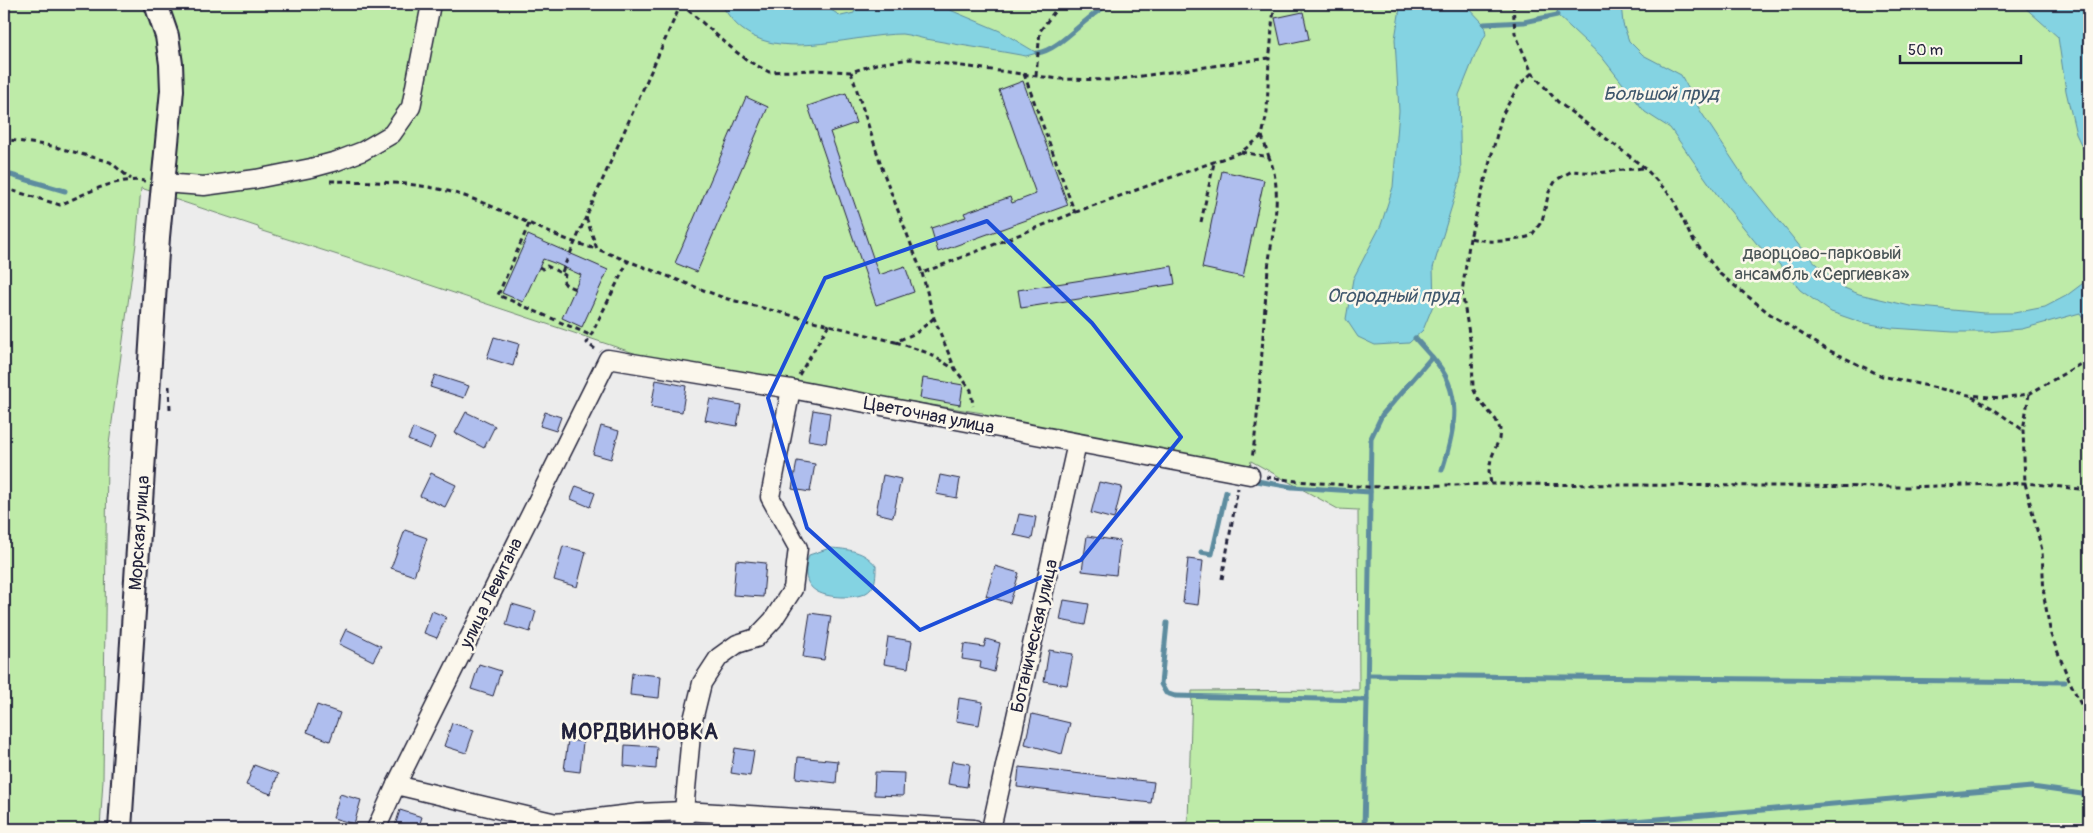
<svg xmlns="http://www.w3.org/2000/svg" width="2093" height="833" font-family="Pangolin,sans-serif">
  <rect width="100%" height="100%" fill="#ececec"/>
  <filter id="ink" filterUnits="userSpaceOnUse"><feTurbulence type="fractalNoise" baseFrequency=".02" numOctaves="2"/><feDisplacementMap in="SourceGraphic" scale="10" xChannelSelector="R" yChannelSelector="G"/><feConvolveMatrix kernelMatrix="1 2 1 2 8 2 1 2 1" color-interpolation-filters="sRGB"/></filter>
  <g filter="url(#ink)">
    <path fill="#beeba8" stroke="#708672" d="M4,4H2089V829H1116L1188,822L1192,691L1359,690L1358,510L1338,509L1251,461L1250,466L985,417L983,413L664,363L388,271L259,230L258,227L141,188L136,244L107,459L103,780L100,829H4Z"/>
    <g fill="#84d3e2" stroke="#5d8c9f">
      <path d="M721,4H821L841,16L854,13L858,4H936L1000,31L1037,53L1026,56C995,50 963,46 932,40C922,39 912,35 902,34C857,34 785,60 746,32C735,25 728,15 721,4Z"/>
      <path d="M1403,4H1465L1484,24L1486,34L1476,53L1459,95L1461,176L1433,268L1434,303L1423,330L1409,343L1375,345L1358,337L1346,319L1353,279L1381,225L1393,187L1399,111L1395,39L1400,8Z"/>
      <path d="M1558,4H1621L1623,24L1629,41L1643,55L1681,75L1701,112L1746,180L1806,254L1842,287L1859,294L1910,306L1984,313H2014L2045,307L2066,296L2086,281L2089,275V327L2080,313L2022,329L1987,332H1953L1892,328L1860,322L1831,312L1800,290L1779,264L1757,244L1718,196L1670,128L1645,112L1601,56L1557,15Z"/>
      <path d="M2021,4H2089V161L2076,134L2066,91L2058,37Z"/>
      <path d="M830,548C848,549 865,551 876,566C876,574 876,583 871,589C864,597 851,597 841,597C813,596 799,584 809,555Z"/>
    </g>
    <g fill="none" stroke-linecap="round" stroke-linejoin="round">
      <g stroke="#5d8c9f" stroke-width="5">
        <path d="M1484,24L1524,22L1557,15"/>
        <path d="M1037,53C1061,50 1088,13 1110,4"/>
        <path d="M4,173L65,191"/>
        <path d="M1432,357C1464,392 1455,429 1442,470"/>
        <path d="M1251,480L1292,487L1370,492"/>
        <path d="M1201,552L1212,554L1226,492"/>
        <path d="M1167,623L1161,684L1166,693L1175,696L1367,700L1371,438L1382,415L1432,357L1415,338"/>
        <path d="M1368,675L2065,682"/>
        <path d="M1364,829L1367,700"/>
        <path d="M1541,829L2032,787L2089,795"/>
      </g>
    </g>
    <g fill="#afbeee" stroke="#22223b">
      <path d="M1303,12L1309,39L1281,45L1275,18Z"/>
      <path d="M1023,81L1068,205L938,252L931,228L966,217L964,213L1010,197L1012,203L1036,194L999,90Z"/>
      <path d="M846,93L856,123L830,132L879,275L905,266L914,292L876,305L808,106Z"/>
      <path d="M746,97L768,107L697,272L675,263Z"/>
      <path d="M1222,171L1264,180L1243,277L1202,268Z"/>
      <path d="M528,235L608,270L582,327L562,318L581,275L557,264L543,259L523,302L502,293Z"/>
      <path d="M1172,266L1175,284L1021,308L1018,290Z"/>
      <path d="M494,337L519,344L513,366L487,358Z"/>
      <path d="M435,375L469,386L464,398L430,387Z"/>
      <path d="M923,378L963,385L960,405L920,398Z"/>
      <path d="M656,380L686,386L682,412L651,407Z"/>
      <path d="M710,399L741,405L737,426L705,420Z"/>
      <path d="M813,410L830,413L826,443L808,440Z"/>
      <path d="M466,412L495,426L484,448L455,433Z"/>
      <path d="M545,412L561,417L556,431L540,426Z"/>
      <path d="M601,426L619,431L611,459L593,454Z"/>
      <path d="M413,428L435,437L430,449L408,440Z"/>
      <path d="M797,461L815,464L810,492L792,489Z"/>
      <path d="M431,473L456,485L445,507L420,496Z"/>
      <path d="M883,475L901,479L893,517L876,513Z"/>
      <path d="M940,475L960,479L957,498L936,494Z"/>
      <path d="M1099,482L1122,487L1114,519L1091,513Z"/>
      <path d="M576,486L595,493L590,507L571,499Z"/>
      <path d="M1019,514L1036,517L1032,539L1014,535Z"/>
      <path d="M405,530L427,538L414,576L391,568Z"/>
      <path d="M1087,536L1120,541L1116,575L1082,571Z"/>
      <path d="M563,546L586,552L577,587L554,580Z"/>
      <path d="M1188,559L1203,561L1198,605L1183,603Z"/>
      <path d="M736,560L766,563L763,597L733,595Z"/>
      <path d="M995,566L1019,573L1010,603L986,596Z"/>
      <path d="M1064,600L1089,604L1085,625L1060,620Z"/>
      <path d="M512,604L536,611L530,632L506,625Z"/>
      <path d="M432,611L446,617L437,638L424,633Z"/>
      <path d="M810,613L831,616L824,660L803,657Z"/>
      <path d="M346,629L381,646L373,661L339,644Z"/>
      <path d="M888,637L912,641L908,668L884,664Z"/>
      <path d="M986,639L1000,643L994,672L980,668L981,662L962,659L964,644L984,647Z"/>
      <path d="M1049,650L1073,654L1067,685L1044,681Z"/>
      <path d="M479,664L501,671L493,696L471,689Z"/>
      <path d="M632,673L661,676L659,698L630,695Z"/>
      <path d="M959,698L983,702L979,725L956,721Z"/>
      <path d="M317,705L340,713L330,741L307,732Z"/>
      <path d="M1032,714L1070,723L1062,754L1025,744Z"/>
      <path d="M452,723L474,730L466,753L444,746Z"/>
      <path d="M568,740L583,742L580,772L564,770Z"/>
      <path d="M625,745L657,747L656,769L624,766Z"/>
      <path d="M735,748L754,751L750,776L731,773Z"/>
      <path d="M798,757L838,761L836,783L796,778Z"/>
      <path d="M952,761L970,764L967,787L948,784Z"/>
      <path d="M254,765L278,774L271,794L246,785Z"/>
      <path d="M1019,767L1154,782L1151,803L1017,787Z"/>
      <path d="M875,772L904,773L903,796L874,795Z"/>
      <path d="M340,794L361,800L354,824L333,818Z"/>
      <path d="M400,810L422,817L418,829H394Z"/>
    </g>
    <g fill="none" stroke-linecap="round" stroke-linejoin="round">
      <g stroke="#22223b" stroke-width="21">
        <g id="minor">
          <path d="M163,183L204,186L256,179L311,168L337,161L363,151L392,134L411,107L431,4"/>
          <path d="M396,785L556,823L639,813L684,811L974,829"/>
          <path d="M376,829L396,785L608,359L791,389L1250,475"/>
          <path d="M685,829L684,811L692,724L702,683L719,657L737,644L756,638L773,620L793,589L798,548L770,497L791,389"/>
          <path d="M991,829L1077,443"/>
        </g>
      </g>
      <g stroke="#22223b" stroke-width="26">
        <path id="major" d="M120,829L158,237L172,90L171,64L167,36L156,4"/>
      </g>
      <g stroke="#22223b" stroke-width="3" stroke-dasharray="5 4" stroke-linecap="butt">
        <path d="M681,4L735,51L750,62L769,72L814,70L851,72L876,64L910,59L1059,79L1114,80L1269,58C1273,38 1270,23 1276,4"/>
        <path d="M681,4L586,217L597,249L724,298L895,342L916,333L934,318"/>
        <path d="M1493,4L1513,5"/>
        <path d="M1513,4L1515,33L1532,73L1558,102L1645,168L1672,197L1691,237L1720,274L1770,314L1826,349L1882,376L1969,395L2001,398L2029,394L2089,359"/>
        <path d="M851,72L884,174L922,273L1084,209L1241,152L1262,136L1267,113L1269,58"/>
        <path d="M1532,73L1519,85L1502,115L1470,238C1492,243 1510,242 1531,236L1542,221L1549,192L1556,180L1572,171L1596,173L1643,168"/>
        <path d="M1024,74L1075,213"/>
        <path d="M1036,75L1040,31L1060,4"/>
        <path d="M4,135L10,140L52,146L110,162L131,179"/>
        <path d="M1262,136L1269,157"/>
        <path d="M1241,152L1269,157C1284,192 1272,232 1268,269C1262,333 1261,396 1252,459"/>
        <path d="M330,181C379,182 423,181 470,198C513,213 552,238 597,249"/>
        <path d="M4,188L60,205C87,193 115,177 145,181"/>
        <path d="M1201,222L1214,163"/>
        <path d="M529,224L498,295L590,335"/>
        <path d="M1470,238L1462,292L1472,351L1473,388L1478,399L1496,420L1500,429L1499,439L1491,459L1489,471L1491,484"/>
        <path d="M570,254L586,217"/>
        <path d="M539,267L543,269L547,266L565,275L563,281L566,285L575,289"/>
        <path d="M562,272L569,255"/>
        <path d="M922,273L934,318L955,369L971,390L973,406"/>
        <path d="M896,342L928,353L953,368"/>
        <path d="M595,349L587,343L628,261"/>
        <path d="M799,375L829,324"/>
        <path d="M169,386L170,409"/>
        <path d="M2029,394L2023,430L2025,483L2042,550L2044,597L2051,635L2069,680L2089,721"/>
        <path d="M1972,397L1992,408L2023,430"/>
        <path d="M1266,477L1297,481L1368,487L1491,484L1907,487L2025,483L2089,490"/>
        <path d="M1222,579L1238,488"/>
      </g>
      <use href="#minor" stroke="#fbf7ec" stroke-width="18"/>
      <use href="#major" stroke="#fbf7ec" stroke-width="22"/>
    </g>
  </g>
  <path fill="none" stroke="#1d4ed8" stroke-width="4" stroke-linejoin="round" d="M987,221L1092,323L1181,437L1081,560L920,630L807,528L768,398L825,278Z"/>
  <g text-anchor="middle" stroke-width="5" stroke-linejoin="round" paint-order="stroke">
    <g font-size="18" fill="#495456" stroke="#fbf7ec">
      <text x="1822" y="259">дворцово-парковый<tspan x="1822" dy="21">ансамбль «Сергиевка»</tspan></text>
    </g>
    <g font-size="18" fill="#22223b" stroke="#fbf7ec">
      <text transform="translate(929 415) rotate(11)" y="6">Цветочная улица</text>
      <text transform="translate(139 533) rotate(-86)" y="6">Морская улица</text>
      <text transform="translate(491 593) rotate(-64)" y="6">улица Левитана</text>
      <text transform="translate(1034 636) rotate(-77)" y="6">Ботаническая улица</text>
    </g>
    <g font-size="19" font-style="italic" fill="#3f576d" stroke="#fbf7ec">
      <text x="1661" y="100">Большой пруд</text>
      <text x="1393" y="302">Огородный пруд</text>
    </g>
    <g font-size="22" font-weight="bold" letter-spacing="1" fill="#22223b" stroke="#fbf7ec">
      <text x="640" y="739">МОРДВИНОВКА</text>
    </g>
  </g>
  <rect width="2093" height="833" fill="none" stroke="#fbf7ec" stroke-width="20"/>
  <rect x="10" y="10" width="2073" height="813" fill="none" stroke="#22223b" stroke-width="2" filter="url(#ink)"/>
  <path d="M1900 55v8h121v-8" fill="none" stroke="#22223b" stroke-width="2.5"/>
  <text x="1908" y="55" font-size="15" fill="#22223b" stroke="#fbf7ec" stroke-width="4" paint-order="stroke">50 m</text>
</svg>
